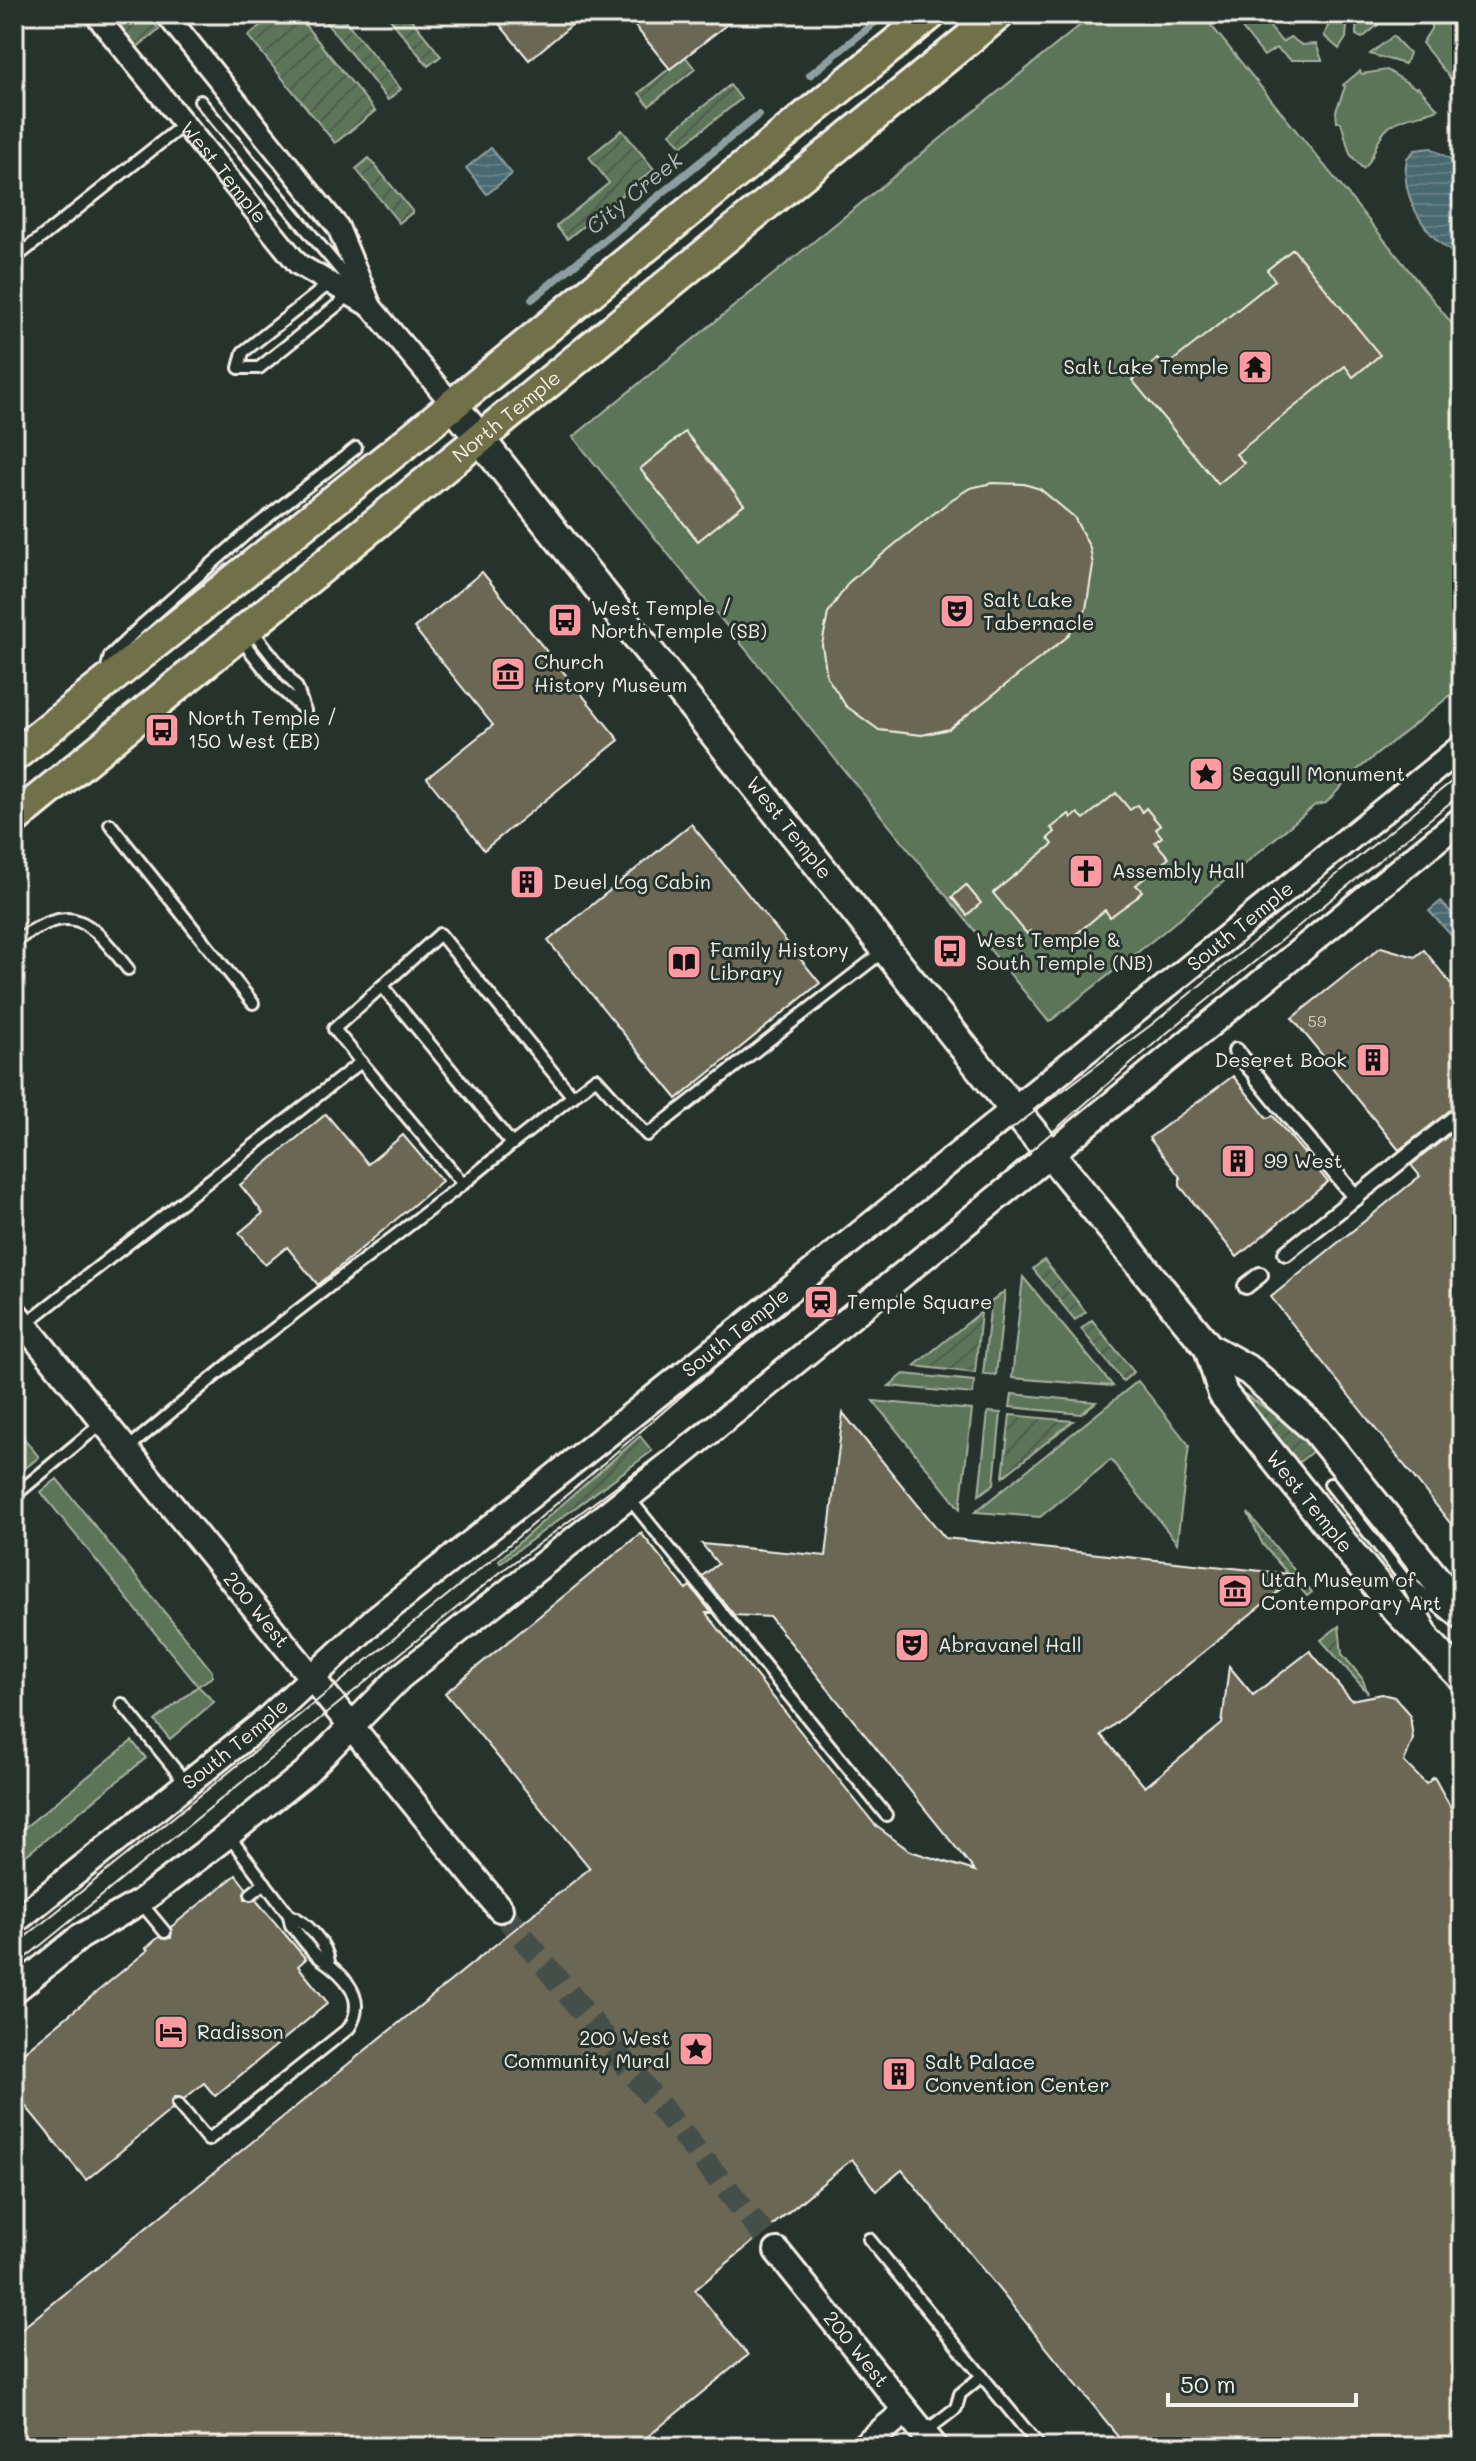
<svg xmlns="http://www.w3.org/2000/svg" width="1476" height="2461" font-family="Mali,sans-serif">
  <defs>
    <pattern id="garden-furrows" width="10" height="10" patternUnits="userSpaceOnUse" patternTransform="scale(2)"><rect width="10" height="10" fill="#5b7459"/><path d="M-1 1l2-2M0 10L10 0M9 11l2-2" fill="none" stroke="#515c4f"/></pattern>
    <pattern id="water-rules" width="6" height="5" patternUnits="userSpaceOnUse" patternTransform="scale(2)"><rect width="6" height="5" fill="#4a6971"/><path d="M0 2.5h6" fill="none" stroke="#657f85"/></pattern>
  </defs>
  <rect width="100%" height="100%" fill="#26332d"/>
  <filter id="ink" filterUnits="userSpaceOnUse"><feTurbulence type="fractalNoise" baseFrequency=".0125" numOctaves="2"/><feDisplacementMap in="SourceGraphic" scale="16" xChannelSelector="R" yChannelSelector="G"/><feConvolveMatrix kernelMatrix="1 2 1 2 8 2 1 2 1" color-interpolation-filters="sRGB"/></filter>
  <g filter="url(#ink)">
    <g fill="#5b7459" stroke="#a8b2a0" stroke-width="2">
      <path d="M1094,14H1202L1462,336V686L1356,771L1326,803L1315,805L1162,933L1049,1022L573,437Z"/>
      <path d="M1245,14H1264L1262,17L1282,42L1290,37L1302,45L1316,44L1322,60H1291L1276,48L1264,56L1236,21Z"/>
      <path d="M1326,14H1348L1346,38L1339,49L1324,36L1328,26Z"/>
      <path d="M1357,14H1377L1380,18L1378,25L1362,38L1356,35Z"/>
      <path d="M1431,14L1460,16L1459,20H1452L1458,22L1459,31L1455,34L1459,43L1462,42V93L1422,43L1431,29Z"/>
      <path d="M1393,36L1409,53L1405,64L1370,54Z"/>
      <path d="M1387,70L1416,88L1418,87L1438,109C1419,117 1399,115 1385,131C1374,142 1374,161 1363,169L1350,154L1341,122H1337L1336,111L1345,87L1343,85L1360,71L1362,74Z"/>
      <path d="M1023,1277L1113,1386L1012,1378Z"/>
      <path d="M1005,1291L996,1375L983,1374L991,1302Z"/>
      <path d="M904,1374L974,1381L973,1394L889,1386Z"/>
      <path d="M1138,1381L1189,1445L1177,1543L1111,1460L1040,1517L975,1512Z"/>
      <path d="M1012,1394L1096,1402L1081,1414L1010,1407Z"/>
      <path d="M873,1401L972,1410L960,1509Z"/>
      <path d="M988,1412L1001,1413L994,1484L979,1495Z"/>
      <path d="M14,1426L39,1457L23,1470L14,1459Z"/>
      <path d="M57,1479L212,1671V1677L198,1686L214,1702L170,1739L155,1721L198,1686L41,1492Z"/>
      <path d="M132,1741L146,1758L14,1865V1836Z"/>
    </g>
    <g fill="url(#garden-furrows)" stroke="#a8b2a0" stroke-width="2">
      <path d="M107,14H147L159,29L135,49Z"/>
      <path d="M274,14H296L375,111L335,143L248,36Z"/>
      <path d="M330,14H340L401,89L388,100L323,19Z"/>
      <path d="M386,14H407L441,56L428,66Z"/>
      <path d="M685,56L695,69L649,106L639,93Z"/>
      <path d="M730,85L741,99L682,146L670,133Z"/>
      <path d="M622,130L654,169L567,239L556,226L609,183L589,157Z"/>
      <path d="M369,158L413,212L399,223L356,169Z"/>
      <path d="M1044,1260L1086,1312L1075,1320L1033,1269Z"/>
      <path d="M981,1312L975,1373L914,1366Z"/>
      <path d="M1092,1320L1134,1372L1123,1381L1081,1329Z"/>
      <path d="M1240,1391L1310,1438L1318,1447L1293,1467L1237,1393Z"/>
      <path d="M1010,1415L1073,1421L1003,1477Z"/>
      <path d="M640,1436L652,1451L500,1563L499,1560Z"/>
      <path d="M1248,1513L1312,1592L1307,1596L1263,1545Z"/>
      <path d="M1339,1626L1342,1654L1362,1678L1368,1693L1321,1640Z"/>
    </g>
    <g fill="url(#water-rules)" stroke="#8e9fa1" stroke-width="2">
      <path d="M491,148L512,174L487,194L466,168Z"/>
      <path d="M1431,148L1462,166V258C1427,240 1399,198 1407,158L1415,150Z"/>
      <path d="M1441,901L1462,926L1461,946L1429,911Z"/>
    </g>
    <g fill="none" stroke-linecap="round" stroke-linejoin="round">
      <g stroke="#8e9fa1" stroke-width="8">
        <path d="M810,75L885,14"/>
        <path d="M532,299L758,115"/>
      </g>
    </g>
    <g fill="#6a6854" stroke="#f4f1e8" stroke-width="2">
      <path d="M491,14H585L529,60Z"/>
      <path d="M625,14H740L670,69Z"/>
      <path d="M1293,249L1380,355L1353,377L1345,366L1236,454L1244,463L1218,484L1132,380L1158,359L1165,367L1275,280L1267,270Z"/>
      <path d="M685,432L744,504L698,541L640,469Z"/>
      <path d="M992,483L1024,484L1040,489L1074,517L1090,548L1093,565L1086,609L1067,637L949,729L922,735L879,730L846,706L827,677L822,645L828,613L849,582L900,540L951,500L970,488Z"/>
      <path d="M482,572L619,740L484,850L427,778L493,725L414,628Z"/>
      <path d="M1116,793L1130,810L1137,805L1142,812L1146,808L1160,825L1156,829L1162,837L1155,842L1169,858L1136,885L1142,891L1136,898L1110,917L1105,910L1057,950L1042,933L1035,938L1030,931L1027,934L993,893L1053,844L1048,838L1055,832L1051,828L1069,814L1072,818L1078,813L1084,819Z"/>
      <path d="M691,824L820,983L677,1099L548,941Z"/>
      <path d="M966,885L981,903L967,915L952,897Z"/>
      <path d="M1381,947L1415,957L1424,950L1462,998V1102L1399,1150L1292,1018Z"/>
      <path d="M1233,1076L1267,1118L1273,1116L1328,1182L1237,1257L1180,1186V1177L1149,1138Z"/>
      <path d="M326,1114L368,1164L403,1135L442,1181L318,1285L287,1247L265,1265L239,1233L263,1213L240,1185Z"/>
      <path d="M1462,1125V1538L1271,1297L1420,1176L1411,1165Z"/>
      <path d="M843,1413L945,1538L1299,1575L1101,1735L1145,1787L1222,1724L1229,1666L1253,1695L1310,1651L1351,1700L1382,1694L1394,1697L1410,1715L1413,1739L1404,1762L1426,1784L1434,1777L1456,1817L1462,1838V2447H1127L902,2170L876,2191L852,2159L695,2290L748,2355L635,2447H14V2335L590,1868L445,1693L641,1533L686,1589L690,1586L712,1613H706L876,1826L910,1851L975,1871L770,1617L734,1615L702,1576L718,1564L702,1544L826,1556Z"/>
      <path d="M236,1875L246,1888L245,1899L256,1900L306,1959L298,1966L328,2003L215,2096L204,2083L184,2099L174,2097L172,2109L86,2180L14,2092V2060L148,1950L146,1948L159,1937L171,1938V1927Z"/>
    </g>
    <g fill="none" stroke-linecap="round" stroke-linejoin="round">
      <path stroke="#455049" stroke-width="24" stroke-dasharray="24 12" stroke-linecap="butt" d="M500,1909L777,2251"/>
      <g stroke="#f4f1e8" stroke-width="16">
        <g id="service">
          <path d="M200,101L357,290"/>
          <path d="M14,259L183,125"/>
          <path d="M329,284L243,352L239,368H259L350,295"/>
          <path d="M252,630L297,688L305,712"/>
          <path d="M239,637L279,687L305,711"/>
          <path d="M106,671L110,656L141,626L246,534L356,448"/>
          <path d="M110,824L253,1003"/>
          <path d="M14,942C73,901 88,918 128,969"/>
          <path d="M361,1062L334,1029L382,986"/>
          <path d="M573,1097L440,934L382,986L512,1144L596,1078L647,1135L884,951"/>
          <path d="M463,1184L512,1144"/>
          <path d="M24,1325L361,1062L463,1184L245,1351L127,1449"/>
          <path d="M14,1344L28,1332"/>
          <path d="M1330,1484L1403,1577L1432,1631"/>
          <path d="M14,1496L102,1423"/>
          <path d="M628,1497L886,1815"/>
          <path d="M1408,1581L1462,1626"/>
          <path d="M122,1704L186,1783"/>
          <path d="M251,1894L265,1883"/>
          <path d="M141,1903L165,1932"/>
          <path d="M289,1915C306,1921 327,1944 329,1962"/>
          <path d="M178,2104L208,2140L349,2028C368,1998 345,1975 320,1958C309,1950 300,1935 291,1925L289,1915L228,1835"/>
          <path d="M869,2239L1040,2447"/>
          <path d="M925,2432L956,2408L960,2394L982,2376"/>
        </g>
      </g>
      <g stroke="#f4f1e8" stroke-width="20">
        <g id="pedestrian">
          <path d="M1236,1051L1252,1070"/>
          <path d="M1257,1077L1291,1119"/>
          <path d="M1294,1123L1310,1142"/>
          <path d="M1313,1146L1356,1198"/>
          <path d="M1286,1253L1462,1112"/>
          <path d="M1246,1286L1260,1275"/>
        </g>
      </g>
      <g stroke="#f4f1e8" stroke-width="26">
        <g id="minor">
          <path id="s1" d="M95,14L298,264L371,307L453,405"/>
          <path d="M166,14L338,227L371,307"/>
        </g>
      </g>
      <g stroke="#f4f1e8" stroke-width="30">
        <g id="tertiary">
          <path id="s2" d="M14,1312L500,1909"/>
          <path id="s3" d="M14,1922L263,1723L374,1620L846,1245L1462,747"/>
          <path d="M14,1991L80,1937L140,1902L228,1835L305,1773L400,1677L675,1460L1462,819"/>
          <path id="s4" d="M777,2251L935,2447"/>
          <path d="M862,2447L906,2411"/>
        </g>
      </g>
      <g stroke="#f4f1e8" stroke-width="34">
        <g id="secondary">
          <path id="s5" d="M453,405L981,1069L1209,1348L1250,1371L1315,1429L1462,1612"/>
          <path id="s6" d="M1209,1348L1223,1394L1396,1609L1462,1677"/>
        </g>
      </g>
      <g stroke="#f4f1e8" stroke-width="36">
        <g id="primary">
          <path d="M14,756L402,446L931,14"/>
          <path id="s7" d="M14,819L999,14"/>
        </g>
      </g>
      <use href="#service" stroke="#26332d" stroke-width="10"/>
      <use href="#pedestrian" stroke="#26332d" stroke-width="14"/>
      <use href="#minor" stroke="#26332d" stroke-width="20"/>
      <use href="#tertiary" stroke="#26332d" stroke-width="24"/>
      <use href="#secondary" stroke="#26332d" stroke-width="28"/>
      <use href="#primary" stroke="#6f704a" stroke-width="30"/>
      <g stroke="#f4f1e8" stroke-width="2">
        <path d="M14,1946L491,1560L692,1387L1022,1121L1151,1025L1462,773"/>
        <path d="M14,1967L502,1571L666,1449L997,1180L1162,1037L1462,793"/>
      </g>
    </g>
  </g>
  <defs>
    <g id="temple-square" transform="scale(1.8)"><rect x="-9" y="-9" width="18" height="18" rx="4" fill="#ff9aa2" stroke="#26332d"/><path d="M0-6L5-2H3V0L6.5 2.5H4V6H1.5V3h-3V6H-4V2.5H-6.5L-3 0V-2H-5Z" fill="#111"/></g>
    <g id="theatre-square" transform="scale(1.8)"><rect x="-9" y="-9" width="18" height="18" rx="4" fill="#ff9aa2" stroke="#26332d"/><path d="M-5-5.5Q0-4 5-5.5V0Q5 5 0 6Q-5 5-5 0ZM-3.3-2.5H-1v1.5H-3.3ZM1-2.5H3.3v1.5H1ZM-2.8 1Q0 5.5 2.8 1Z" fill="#111"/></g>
    <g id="bus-square" transform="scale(1.8)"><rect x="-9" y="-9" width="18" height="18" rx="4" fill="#ff9aa2" stroke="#26332d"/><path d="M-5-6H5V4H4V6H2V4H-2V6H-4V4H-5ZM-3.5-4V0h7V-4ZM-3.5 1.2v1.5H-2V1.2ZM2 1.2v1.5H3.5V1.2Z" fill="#111"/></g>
    <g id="museum-square" transform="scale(1.8)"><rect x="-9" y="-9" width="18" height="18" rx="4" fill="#ff9aa2" stroke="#26332d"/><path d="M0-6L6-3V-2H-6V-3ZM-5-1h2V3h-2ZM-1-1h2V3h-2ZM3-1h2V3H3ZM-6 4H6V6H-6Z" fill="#111"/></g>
    <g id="sight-square" transform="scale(1.8)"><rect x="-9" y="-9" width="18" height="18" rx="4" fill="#ff9aa2" stroke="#26332d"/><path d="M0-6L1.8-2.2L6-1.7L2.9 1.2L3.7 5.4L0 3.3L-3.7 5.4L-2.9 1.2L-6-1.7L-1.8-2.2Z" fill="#111"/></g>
    <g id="church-square" transform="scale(1.8)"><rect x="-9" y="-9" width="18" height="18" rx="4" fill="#ff9aa2" stroke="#26332d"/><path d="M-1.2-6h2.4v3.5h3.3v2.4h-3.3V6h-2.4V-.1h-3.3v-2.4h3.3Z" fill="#111"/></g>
    <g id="building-square" transform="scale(1.8)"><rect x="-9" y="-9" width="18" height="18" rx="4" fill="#ff9aa2" stroke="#26332d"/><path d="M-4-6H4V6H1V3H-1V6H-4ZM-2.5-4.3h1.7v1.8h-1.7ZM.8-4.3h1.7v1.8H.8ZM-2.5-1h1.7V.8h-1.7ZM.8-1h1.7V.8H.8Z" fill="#111"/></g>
    <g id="library-square" transform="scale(1.8)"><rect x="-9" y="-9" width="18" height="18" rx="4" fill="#ff9aa2" stroke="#26332d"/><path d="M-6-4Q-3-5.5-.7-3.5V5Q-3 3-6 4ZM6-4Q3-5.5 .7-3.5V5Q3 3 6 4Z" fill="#111"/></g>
    <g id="station-square" transform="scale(1.8)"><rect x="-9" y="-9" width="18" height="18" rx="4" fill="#ff9aa2" stroke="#26332d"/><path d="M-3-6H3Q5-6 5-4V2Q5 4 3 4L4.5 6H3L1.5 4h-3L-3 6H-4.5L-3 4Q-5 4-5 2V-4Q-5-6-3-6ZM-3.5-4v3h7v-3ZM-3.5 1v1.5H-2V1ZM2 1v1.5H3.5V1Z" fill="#111"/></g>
    <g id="hotel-square" transform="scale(1.8)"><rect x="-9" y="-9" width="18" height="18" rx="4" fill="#ff9aa2" stroke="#26332d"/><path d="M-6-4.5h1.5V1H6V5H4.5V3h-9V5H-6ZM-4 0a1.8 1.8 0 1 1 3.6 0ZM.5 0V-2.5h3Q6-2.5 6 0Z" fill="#111"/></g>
  </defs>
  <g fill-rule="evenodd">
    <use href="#temple-square" x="1255" y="367"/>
    <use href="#theatre-square" x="957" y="611"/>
    <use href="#bus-square" x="565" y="620"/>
    <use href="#museum-square" x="508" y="674"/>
    <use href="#bus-square" x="162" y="730"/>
    <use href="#sight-square" x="1206" y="774"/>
    <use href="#church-square" x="1086" y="871"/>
    <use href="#building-square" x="527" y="882"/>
    <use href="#bus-square" x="950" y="951"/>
    <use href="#library-square" x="684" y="962"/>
    <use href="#building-square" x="1373" y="1060"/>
    <use href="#building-square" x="1238" y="1161"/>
    <use href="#station-square" x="821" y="1302"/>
    <use href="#museum-square" x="1235" y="1591"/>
    <use href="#theatre-square" x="912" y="1645"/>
    <use href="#hotel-square" x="171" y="2032"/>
    <use href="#sight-square" x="696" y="2049"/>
    <use href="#building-square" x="899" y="2074"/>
  </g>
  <g text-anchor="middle" stroke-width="6" stroke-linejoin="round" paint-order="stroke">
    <g font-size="16" fill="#d2cfc3">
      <text x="1317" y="1027">59</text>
    </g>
    <g font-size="20" fill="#f4f1e8" stroke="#26332d">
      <text dy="7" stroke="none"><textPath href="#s1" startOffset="204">West Temple</textPath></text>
      <text dy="7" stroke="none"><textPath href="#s7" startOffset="636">North Temple</textPath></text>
      <text dy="7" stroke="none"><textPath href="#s5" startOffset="540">West Temple</textPath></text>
      <text dy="7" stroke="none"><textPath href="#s3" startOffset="1580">South Temple</textPath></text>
      <text dy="7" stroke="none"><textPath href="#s3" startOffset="932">South Temple</textPath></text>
      <text dy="7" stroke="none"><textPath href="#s6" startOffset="186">West Temple</textPath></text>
      <text dy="7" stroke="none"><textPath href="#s2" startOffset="384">200 West</textPath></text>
      <text dy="7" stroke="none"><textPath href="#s3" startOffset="284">South Temple</textPath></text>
      <text dy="7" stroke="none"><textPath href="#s4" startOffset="126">200 West</textPath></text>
    </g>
    <g font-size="20" fill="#f4f1e8" stroke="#26332d" text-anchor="start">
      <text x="1229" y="374" text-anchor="end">Salt Lake Temple</text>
      <text x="983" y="607">Salt Lake<tspan x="983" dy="23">Tabernacle</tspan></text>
      <text x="591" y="615">West Temple /<tspan x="591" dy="23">North Temple (SB)</tspan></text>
      <text x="534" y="669">Church<tspan x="534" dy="23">History Museum</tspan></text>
      <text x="188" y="725">North Temple /<tspan x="188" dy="23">150 West (EB)</tspan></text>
      <text x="1232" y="781">Seagull Monument</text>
      <text x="1112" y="878">Assembly Hall</text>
      <text x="553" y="889">Deuel Log Cabin</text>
      <text x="976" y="947">West Temple &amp;<tspan x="976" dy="23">South Temple (NB)</tspan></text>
      <text x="710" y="957">Family History<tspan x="710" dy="23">Library</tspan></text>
      <text x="1347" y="1067" text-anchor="end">Deseret Book</text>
      <text x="1264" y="1168">99 West</text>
      <text x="847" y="1309">Temple Square</text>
      <text x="1261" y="1587">Utah Museum of<tspan x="1261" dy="23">Contemporary Art</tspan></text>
      <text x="938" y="1652">Abravanel Hall</text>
      <text x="197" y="2039">Radisson</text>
      <text x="670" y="2045" text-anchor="end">200 West<tspan x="670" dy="23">Community Mural</tspan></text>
      <text x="925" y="2069">Salt Palace<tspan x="925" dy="23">Convention Center</tspan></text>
    </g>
    <g font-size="22" font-style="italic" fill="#b0bbb8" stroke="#26332d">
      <text transform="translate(634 193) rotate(-39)" y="8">City Creek</text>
    </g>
  </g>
  <rect width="1476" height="2461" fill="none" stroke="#26332d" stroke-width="48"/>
  <rect x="24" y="24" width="1428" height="2413" fill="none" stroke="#f4f1e8" stroke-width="3" filter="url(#ink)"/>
  <path d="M1168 2393v12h188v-12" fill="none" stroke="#f4f1e8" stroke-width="4"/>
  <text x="1180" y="2393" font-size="24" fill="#f4f1e8" stroke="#26332d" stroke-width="6" paint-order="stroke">50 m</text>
</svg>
